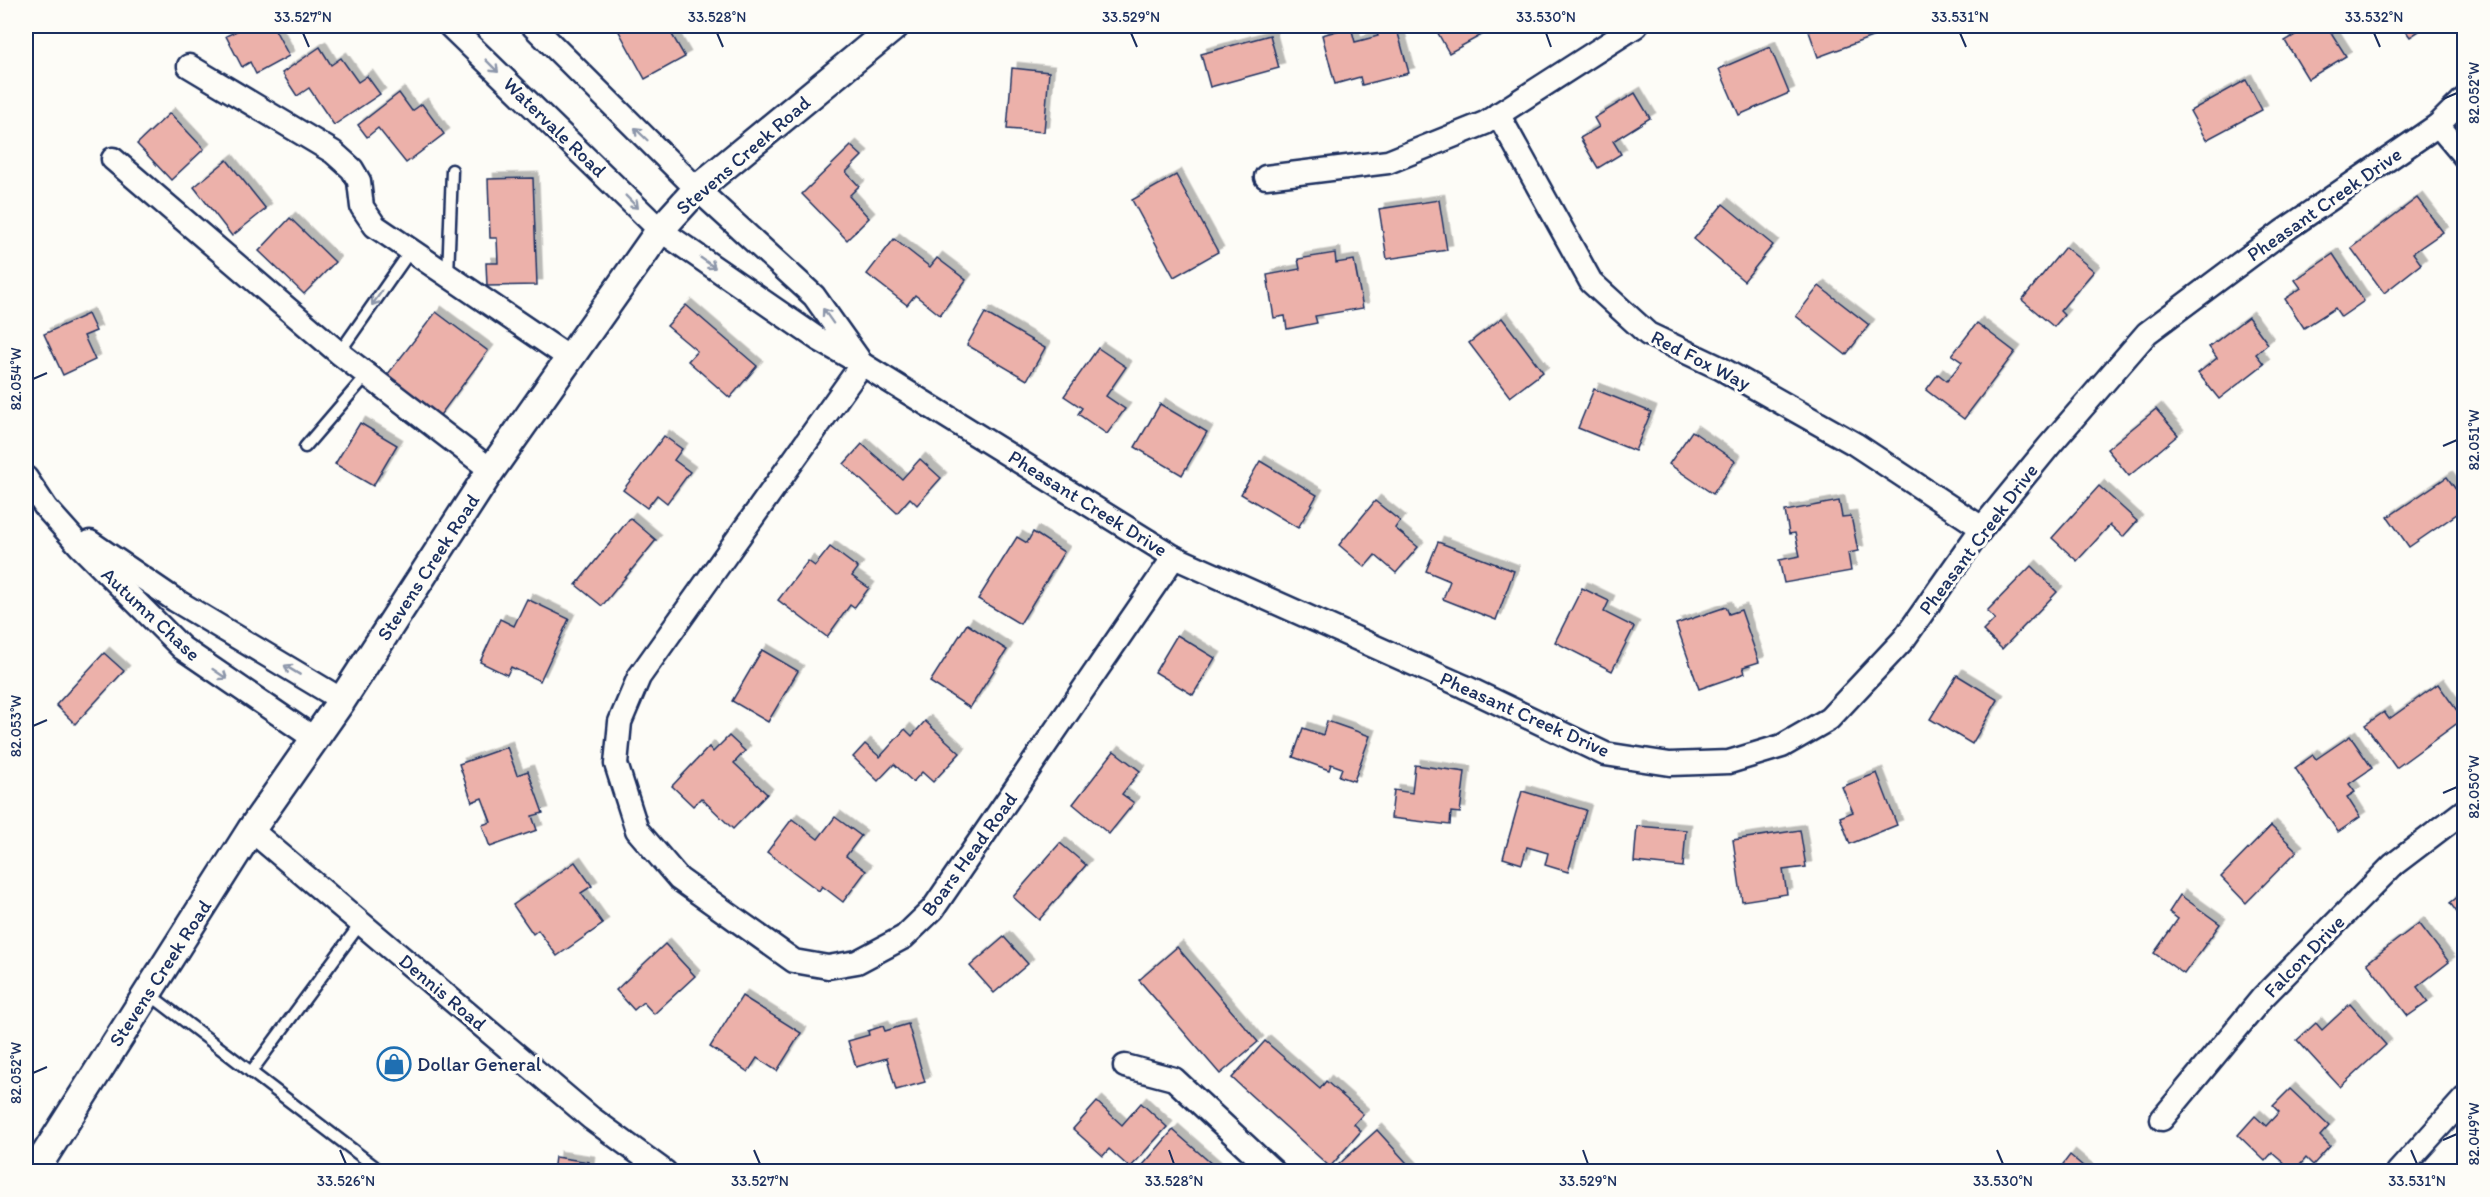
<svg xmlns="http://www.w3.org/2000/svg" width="2490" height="1197" font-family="Itim,sans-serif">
  <defs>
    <filter id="shadow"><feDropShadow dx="5.5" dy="-5.5" stdDeviation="0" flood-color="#0004"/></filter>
  </defs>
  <rect width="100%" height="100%" fill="#fdfcf7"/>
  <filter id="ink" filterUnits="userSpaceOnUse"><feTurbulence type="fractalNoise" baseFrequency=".0167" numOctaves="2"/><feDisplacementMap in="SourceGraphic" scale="12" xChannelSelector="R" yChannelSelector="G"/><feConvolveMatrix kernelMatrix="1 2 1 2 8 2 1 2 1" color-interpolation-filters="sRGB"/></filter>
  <g filter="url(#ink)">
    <g fill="#ecb1aa" stroke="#1b2f5e" stroke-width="1.5" filter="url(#shadow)">
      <path d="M247,26H273L289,56L256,74L250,62L242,67L226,36Z"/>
      <path d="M616,26H667L685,57L645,79Z"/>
      <path d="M1375,26H1396L1409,73L1362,85L1360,77L1335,84L1322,35L1351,27L1355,42L1378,36Z"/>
      <path d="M1434,26H1498L1449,53Z"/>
      <path d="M1807,26H1876L1880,34L1818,57Z"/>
      <path d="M2310,26H2327L2346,56L2308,79L2285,41Z"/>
      <path d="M2402,26H2427L2410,37Z"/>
      <path d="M1270,35L1279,68L1210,87L1201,54Z"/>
      <path d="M320,47L331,65L341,58L358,82L367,76L380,94L334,125L309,88L297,96L282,73Z"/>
      <path d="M1770,47L1789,93L1739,115L1719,69Z"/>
      <path d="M1012,68L1049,72L1044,132L1007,129Z"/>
      <path d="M2246,80L2262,110L2206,140L2190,111Z"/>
      <path d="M399,93L412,111L422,104L444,134L406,163L378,128L367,137L358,125Z"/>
      <path d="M1635,93L1650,118L1613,141L1621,154L1598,168L1580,138L1599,127L1594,118Z"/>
      <path d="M170,113L204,149L171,180L137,144Z"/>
      <path d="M851,146L862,156L846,172L859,186L849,196L869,218L847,240L802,194Z"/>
      <path d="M227,160L266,209L232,236L194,187Z"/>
      <path d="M1176,175L1218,252L1174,277L1132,200Z"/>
      <path d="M533,178L537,285L487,286L486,263H498L497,238H490L488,179Z"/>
      <path d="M2417,198L2443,232L2413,253L2421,264L2384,293L2351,248Z"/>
      <path d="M1439,200L1447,250L1387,259L1379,209Z"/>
      <path d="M1723,204L1773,245L1744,281L1694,239Z"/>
      <path d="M290,218L335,262L304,294L259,251Z"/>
      <path d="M894,239L930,267L937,258L966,280L940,315L915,295L907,305L867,274Z"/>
      <path d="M2065,247L2094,271L2060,311L2064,315L2054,327L2022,300Z"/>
      <path d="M1335,253L1336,263L1354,260L1363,308L1315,316L1317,323L1287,329L1285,316L1274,318L1267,275L1300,269L1298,259Z"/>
      <path d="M2333,254L2364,301L2341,317L2335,308L2304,328L2285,299L2301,288L2295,280Z"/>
      <path d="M1819,286L1869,325L1846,355L1796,316Z"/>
      <path d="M686,305L757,366L730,398L688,361L697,351L667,326Z"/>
      <path d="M436,312L488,351L438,418L384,379Z"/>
      <path d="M985,313L1045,348L1027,380L967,345Z"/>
      <path d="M88,314L96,331L84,336L95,360L63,375L44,334Z"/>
      <path d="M2248,317L2268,344L2256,354L2264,364L2219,399L2198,373L2217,358L2209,347Z"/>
      <path d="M1502,318L1543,372L1510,397L1469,343Z"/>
      <path d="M1977,323L2015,352L1964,419L1926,390L1938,374L1947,381L1962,362L1952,355Z"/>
      <path d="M1098,348L1126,367L1106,396L1125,409L1107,434L1078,414L1082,408L1064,396Z"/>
      <path d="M1594,389L1651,412L1635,451L1578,428Z"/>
      <path d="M1160,404L1207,432L1182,475L1135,447Z"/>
      <path d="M2156,409L2178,435L2129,476L2107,449Z"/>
      <path d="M360,423L397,445L373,486L335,464Z"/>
      <path d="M1692,431L1735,461L1713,494L1669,464Z"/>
      <path d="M664,436L682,449L674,460L690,472L667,503L657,495L647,508L623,490Z"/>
      <path d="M862,444L902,479L920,459L941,478L917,505L910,498L897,513L844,464Z"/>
      <path d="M1260,461L1317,495L1298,528L1241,494Z"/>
      <path d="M2447,477L2464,501V509L2409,547L2388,517Z"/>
      <path d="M2099,486L2137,521L2123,537L2110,525L2077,561L2052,538Z"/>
      <path d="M1375,501L1400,521L1395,528L1418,547L1396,573L1375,555L1365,567L1339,545Z"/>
      <path d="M1839,501L1842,517L1851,516L1858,551L1848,553L1851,571L1784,583L1779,560L1800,556L1795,533L1789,534L1785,511Z"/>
      <path d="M630,518L656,540L602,606L576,585Z"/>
      <path d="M1033,532L1064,552L1020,624L978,599L1017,537L1027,543Z"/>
      <path d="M1438,542L1514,571L1496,620L1443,599L1450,581L1426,571Z"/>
      <path d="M830,547L858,568L852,576L869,588L854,608L850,605L827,637L778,600L808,561L815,566Z"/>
      <path d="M2031,566L2057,592L2002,649L1983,631L1995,619L1987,611Z"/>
      <path d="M1582,588L1609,601L1604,612L1634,627L1612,671L1555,642Z"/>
      <path d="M527,599L569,619L540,681L511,667L507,675L480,662L500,619L514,626Z"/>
      <path d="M1726,607L1729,614L1741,610L1759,662L1743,667L1745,673L1699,689L1676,624Z"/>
      <path d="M967,624L1007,650L970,708L930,682Z"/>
      <path d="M1177,635L1215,658L1193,695L1155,672Z"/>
      <path d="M762,650L798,671L768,722L732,701Z"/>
      <path d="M104,653L124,671L75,724L56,705Z"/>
      <path d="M1957,675L1998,700L1972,744L1930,719Z"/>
      <path d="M2438,684L2463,719L2396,768L2365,725L2384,712L2389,719Z"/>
      <path d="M925,721L960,753L933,782L922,772L913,782L894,764L878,781L853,757L865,744L880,757L905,729L912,736Z"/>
      <path d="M1327,721L1370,736L1354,781L1339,776L1342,768L1331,764L1329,770L1293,757L1303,728L1323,735Z"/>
      <path d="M729,736L745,751L734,763L767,794L733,829L701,798L693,806L672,786L709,747L713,752Z"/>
      <path d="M2350,736L2372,768L2349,784L2355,792L2347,797L2360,817L2338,832L2295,768L2313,755L2316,759Z"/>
      <path d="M507,747L517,775L528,771L543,813L532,816L537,830L490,847L482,825L491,822L482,798L472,802L459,764Z"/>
      <path d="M1114,751L1140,771L1122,794L1134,803L1109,834L1073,804Z"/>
      <path d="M1415,765L1465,772L1460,813L1451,812L1450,825L1391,818L1394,790L1412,793Z"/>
      <path d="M1877,773L1897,825L1850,844L1840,817L1853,812L1842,787Z"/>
      <path d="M1522,791L1586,810L1568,872L1545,865L1548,853L1527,847L1522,864L1503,858Z"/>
      <path d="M835,817L861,836L846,856L866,871L843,902L822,886L819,891L767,852L792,819L818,839Z"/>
      <path d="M1637,826L1686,830L1683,867L1634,862Z"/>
      <path d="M2271,826L2297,851L2246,903L2221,877Z"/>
      <path d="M1800,830L1806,867L1783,870L1787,894L1742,901L1733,840Z"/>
      <path d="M1060,843L1086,865L1039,920L1013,897Z"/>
      <path d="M575,862L592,886L581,893L603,924L557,956L538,930L533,934L513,905Z"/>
      <path d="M2464,892V922L2450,903Z"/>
      <path d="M2180,895L2220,924L2184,974L2154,953L2178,919L2169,912Z"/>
      <path d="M2419,923L2449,962L2417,987L2428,1002L2408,1016L2367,963Z"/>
      <path d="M1004,937L1028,964L994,993L970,966Z"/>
      <path d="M665,944L695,976L654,1014L643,1002L634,1010L616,990Z"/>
      <path d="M1177,947L1258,1042L1220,1074L1139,980Z"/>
      <path d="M742,996L801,1033L777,1071L757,1058L748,1072L710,1047Z"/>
      <path d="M2350,1004L2386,1045L2340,1087L2297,1040L2316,1023L2322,1030Z"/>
      <path d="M908,1024L925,1082L896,1090L887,1058L856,1067L848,1041L869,1035L868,1031L883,1026L885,1031Z"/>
      <path d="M1265,1041L1320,1089L1326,1081L1363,1114L1354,1124L1361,1131L1330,1167L1232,1078Z"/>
      <path d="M2290,1089L2329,1126L2320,1136L2330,1146L2313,1165L2306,1158L2294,1172L2272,1153L2265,1161L2238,1135L2255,1116L2266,1126L2279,1112L2273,1106Z"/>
      <path d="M1097,1102L1122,1125L1141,1103L1167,1127L1130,1168L1109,1149L1103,1156L1073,1129Z"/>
      <path d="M1173,1130L1221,1172H1137Z"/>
      <path d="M1377,1130L1415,1172H1343L1338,1165Z"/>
      <path d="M2070,1155L2090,1172H2057Z"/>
      <path d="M555,1157L589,1162L588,1172H553Z"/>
    </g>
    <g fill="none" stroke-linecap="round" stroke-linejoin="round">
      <g stroke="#1b2f5e" stroke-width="15">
        <g id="service">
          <path d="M448,275L452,170"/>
          <path d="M339,353L411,250"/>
          <path d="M305,447L366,376"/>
          <path d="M148,993L374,1166"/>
          <path d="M251,1072L361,923"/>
        </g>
      </g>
      <g stroke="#1b2f5e" stroke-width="27">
        <g id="minor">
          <path d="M450,26L660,230L818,339L862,364L1174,557L1463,686L1605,754L1670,764L1729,762L1782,746L1829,719L1904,639L1982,528L2049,446L2147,333L2282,232L2438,125L2464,99"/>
          <path d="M533,26L697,189L814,296L858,358"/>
          <path d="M189,66L333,152L352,169L359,181L362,207L375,226L568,357"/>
          <path d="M1498,114L1591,282L1648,334L1720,368L1855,444L1982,528"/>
          <path d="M2438,125L2464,156"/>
          <path d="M113,159L339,353L491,470"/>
          <path d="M1266,177L1388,162L1485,123L1636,26"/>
          <path d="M862,364L639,677L620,722L616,764L637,830L679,879L794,961L828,967L857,962L904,937L933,909L1174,557"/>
          <path d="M26,478L46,508L80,546L182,648L315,739"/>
          <path d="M90,542L175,600L342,700"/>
          <path d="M251,830L591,1118L665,1172"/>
          <path d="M1125,1066L1174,1079L1274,1172"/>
          <path d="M2162,1119L2262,998L2393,865L2464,811"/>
          <path d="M2398,1172L2464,1099"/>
        </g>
      </g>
      <g stroke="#1b2f5e" stroke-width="32">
        <path id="tertiary" d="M34,1172L251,830L342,700L491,470L660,230L697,189L895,26"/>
      </g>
      <use href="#service" stroke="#fdfcf7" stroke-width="10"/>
      <use href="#minor" stroke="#fdfcf7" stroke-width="22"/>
      <use href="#tertiary" stroke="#fdfcf7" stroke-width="27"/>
    </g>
    <defs><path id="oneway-shaft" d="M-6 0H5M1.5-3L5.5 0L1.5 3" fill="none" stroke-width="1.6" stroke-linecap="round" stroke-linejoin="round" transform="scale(1.5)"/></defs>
    <g stroke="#8c96aa">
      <use href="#oneway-shaft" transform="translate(492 66) rotate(45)"/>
      <use href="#oneway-shaft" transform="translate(641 134) rotate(-136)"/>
      <use href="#oneway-shaft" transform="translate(632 202) rotate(45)"/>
      <use href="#oneway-shaft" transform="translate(708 263) rotate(35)"/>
      <use href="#oneway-shaft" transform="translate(377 298) rotate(125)"/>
      <use href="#oneway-shaft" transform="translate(828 316) rotate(-125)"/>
      <use href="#oneway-shaft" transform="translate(292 670) rotate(-149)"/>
      <use href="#oneway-shaft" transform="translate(220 674) rotate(34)"/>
    </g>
  </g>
  <path fill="none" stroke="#1b2f5e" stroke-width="2" d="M303,33L309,47M717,33L723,47M1131,33L1137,47M1546,33L1551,47M1960,33L1966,47M2374,33L2380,47M2443,99L2457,93M33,379L47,373M2443,446L2457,440M33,726L47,720M2443,793L2457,787M33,1073L47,1067M2443,1140L2457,1134M340,1150L346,1164M754,1150L760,1164M1169,1150L1174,1164M1583,1150L1588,1164M1997,1150L2003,1164M2411,1150L2417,1164"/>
  <defs>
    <g id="shop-ring" transform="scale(1.725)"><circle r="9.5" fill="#fdfcf7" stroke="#1f6fb2" stroke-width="1.5"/><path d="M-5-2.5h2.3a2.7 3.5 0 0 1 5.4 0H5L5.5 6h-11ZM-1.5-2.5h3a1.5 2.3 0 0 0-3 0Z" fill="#1f6fb2"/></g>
  </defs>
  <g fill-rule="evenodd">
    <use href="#shop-ring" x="394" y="1064"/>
  </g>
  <g text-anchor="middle" stroke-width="6" stroke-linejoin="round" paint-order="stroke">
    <g font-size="20" fill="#1b2f5e" stroke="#fdfcf7">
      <text transform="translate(555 127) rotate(44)" y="7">Watervale Road</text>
      <text transform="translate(743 155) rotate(-41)" y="7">Stevens Creek Road</text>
      <text transform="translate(2324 204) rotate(-35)" y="7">Pheasant Creek Drive</text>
      <text transform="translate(1701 360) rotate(27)" y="7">Red Fox Way</text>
      <text transform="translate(1088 503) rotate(32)" y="7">Pheasant Creek Drive</text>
      <text transform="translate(1978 539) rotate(-53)" y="7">Pheasant Creek Drive</text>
      <text transform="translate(428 567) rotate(-57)" y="7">Stevens Creek Road</text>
      <text transform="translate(151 614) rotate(43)" y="7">Autumn Chase</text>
      <text transform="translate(1525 714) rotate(24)" y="7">Pheasant Creek Drive</text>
      <text transform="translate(969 854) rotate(-54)" y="7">Boars Head Road</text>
      <text transform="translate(2304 956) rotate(-46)" y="7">Falcon Drive</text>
      <text transform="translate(160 973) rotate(-57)" y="7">Stevens Creek Road</text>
      <text transform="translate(443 992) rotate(40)" y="7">Dennis Road</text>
    </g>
    <g font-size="20" fill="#1b2f5e" stroke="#fdfcf7" text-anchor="start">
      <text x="417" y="1071">Dollar General</text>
    </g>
  </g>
  <rect width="2490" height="1197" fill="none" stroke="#fdfcf7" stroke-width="66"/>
  <rect x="33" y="33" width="2424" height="1131" fill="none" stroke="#1b2f5e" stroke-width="2"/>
  <g font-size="15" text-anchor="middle" fill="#1b2f5e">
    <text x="303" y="22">33.527°N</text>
    <text x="717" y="22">33.528°N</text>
    <text x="1131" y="22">33.529°N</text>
    <text x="1546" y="22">33.530°N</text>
    <text x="1960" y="22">33.531°N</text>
    <text x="2374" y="22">33.532°N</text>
    <text transform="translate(2474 93) rotate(-90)" y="5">82.052°W</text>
    <text transform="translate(16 379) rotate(-90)" y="5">82.054°W</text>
    <text transform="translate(2474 440) rotate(-90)" y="5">82.051°W</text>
    <text transform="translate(16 726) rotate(-90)" y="5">82.053°W</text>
    <text transform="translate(2474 787) rotate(-90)" y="5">82.050°W</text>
    <text transform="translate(16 1073) rotate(-90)" y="5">82.052°W</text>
    <text transform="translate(2474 1134) rotate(-90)" y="5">82.049°W</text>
    <text x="346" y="1186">33.526°N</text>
    <text x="760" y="1186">33.527°N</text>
    <text x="1174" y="1186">33.528°N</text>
    <text x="1588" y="1186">33.529°N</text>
    <text x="2003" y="1186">33.530°N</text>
    <text x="2417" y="1186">33.531°N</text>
  </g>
</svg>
